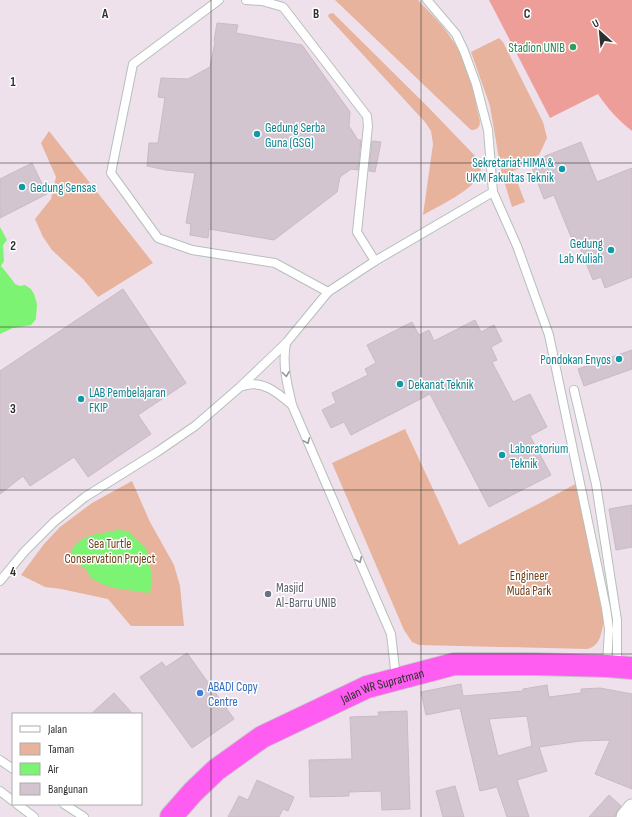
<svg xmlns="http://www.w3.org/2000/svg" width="632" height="817" font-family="'Sofia Sans Condensed',sans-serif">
  <rect width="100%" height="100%" fill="#efe1ec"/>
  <g fill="#e7b39c">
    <path d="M335,0H418C429,12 442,24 451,38C468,61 473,90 479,117C481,124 480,130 471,130Z"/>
    <path d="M333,13L427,106L478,159C480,164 482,168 480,174C475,189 437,207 423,215L433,144L431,131L425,122L330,19L328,16L329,14Z"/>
    <path d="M499,38L503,42L543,122L547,138L539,155L529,159L530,164L513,171L525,202L512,207L501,171L490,106L471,52Z"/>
    <path d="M49,131L153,263L98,297L83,279L52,250L43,237L35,219L51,199L56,177L41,143Z"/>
    <path d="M405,429L459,545C498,524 538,505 577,483L604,621C601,633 601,646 587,649L419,645L412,642L404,630L332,463Z"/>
    <path d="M132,481L150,522L174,565L180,586L184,626H131L108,599L61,589L45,587L21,575L44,544L60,527L92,503Z"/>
  </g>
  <path fill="#ee9e98" d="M489,0H632V131C619,121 607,108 598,94L550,118Z"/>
  <g fill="#7cf372">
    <path d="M0,227L7,240L3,245L4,261L1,266C5,271 12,279 15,284L20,286L25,285L31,289L34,294L37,304L36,319L31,325L13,328L0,334Z"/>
    <path d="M117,530L128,531L146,548L152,576V586L149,593L114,588L102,584L91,578L86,569L71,559C70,553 71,551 74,547C84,533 102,534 117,530Z"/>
  </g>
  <g fill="#d2c5cf" stroke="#cbb9c6" fill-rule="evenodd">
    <path d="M217,23L238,25L236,33L302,45L350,112L349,126L358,140H361L358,170L351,169L340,177L337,192L274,240L209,229L208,238L190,235L191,224L186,223L195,173L166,170L147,166L149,143H158L165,98L158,97L161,78L188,79L210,67L215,42L214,41Z"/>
    <path d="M372,141L381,142L375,172L369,171Z"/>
    <path d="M581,142L597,182L632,168V277L605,288L601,277L593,280L575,236L571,237L554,195L544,199L530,162Z"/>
    <path d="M32,163L47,194L0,218V179Z"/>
    <path d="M123,289L186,383L138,415L151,434L88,477L74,457L30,486L23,476L0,494V371Z"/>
    <path d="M475,320L481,332L494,325L502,341L491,347L497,360L492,362L513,402L530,394L547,427L530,436L551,475L489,507L430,394L351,435L344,422L331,428L322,410L336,403L332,393L368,375L365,369L376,363L367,345L412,322L419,335L429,330L434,341Z"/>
    <path d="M632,350V369L584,386L578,369Z"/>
    <path d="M632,505V547L616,550L609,509Z"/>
    <path d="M187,653L234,719L192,748L140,677L162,662L166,667Z"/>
    <path d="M461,684L463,696L523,691V689L547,685L549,697L581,693V689L600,688L632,694V789L595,774L610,740L580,741L539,747L547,771L517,780L529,817H507L497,787L480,791L460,708L426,715L421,692ZM527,716L532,746L498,756L489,719Z"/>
    <path d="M114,693L133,714H91Z"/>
    <path d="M407,711L410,809L382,810L381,791L349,792V796L310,797L309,760L352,759L350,717L379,716L378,712Z"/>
    <path d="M257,780L294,797L288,811L283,809L279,817H228L239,796L248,800Z"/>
    <path d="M455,786L464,817H443L436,791Z"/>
    <path d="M609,795L621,806L617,811L615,817H589Z"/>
  </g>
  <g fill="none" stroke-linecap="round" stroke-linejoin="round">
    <g stroke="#b4c1ba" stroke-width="10">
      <g id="lane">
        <path d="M219,0L133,64L111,173L158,238L192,250L275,263L328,292"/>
        <path d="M246,0L262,1L283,7L367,116L368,126L357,232L375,261"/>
        <path d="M493,192L517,246L549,335L606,608L609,629L607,665"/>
        <path d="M286,343C282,365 287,383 292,405L391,634L396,678"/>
        <path d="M243,386C262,379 278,393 292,405"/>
        <path d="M574,390L596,484L617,620V665"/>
        <path d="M0,581L25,551L54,522L85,497L157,452L195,426L240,387L286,343L328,292L375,261L493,192L488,130L476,84L464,51L456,34L427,0"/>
        <path d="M0,760L13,769"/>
        <path d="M0,791L13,801"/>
        <path d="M17,804L34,817"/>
        <path d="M64,804L84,817"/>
      </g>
    </g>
    <g stroke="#b4c1ba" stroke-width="19">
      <path id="street" d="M625,817L632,808"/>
    </g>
    <g stroke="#c9c9c9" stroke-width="24">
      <g id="highway">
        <path id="s1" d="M171,817L193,792L216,770L262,737L367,687L454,664H533L607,666L632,668"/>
      </g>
    </g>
    <use href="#lane" stroke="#fff" stroke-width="8"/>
    <use href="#street" stroke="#fff" stroke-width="17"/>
    <use href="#highway" stroke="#ff5cf1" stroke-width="22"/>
  </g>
  <defs><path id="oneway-chevron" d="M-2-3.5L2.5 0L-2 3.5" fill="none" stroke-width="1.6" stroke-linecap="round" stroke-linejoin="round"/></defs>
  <g stroke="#969696">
    <use href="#oneway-chevron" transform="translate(286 374) rotate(82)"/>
    <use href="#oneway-chevron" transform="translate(307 441) rotate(66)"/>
    <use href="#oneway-chevron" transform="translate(359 560) rotate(66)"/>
  </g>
  <path fill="none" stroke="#2e2e2e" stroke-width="1" stroke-opacity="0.55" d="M211,0V817M421,0V817M0,163H632M0,327H632M0,490H632M0,654H632"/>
  <circle fill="#2e9e5b" stroke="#fff" stroke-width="1.5" cx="573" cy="47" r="4"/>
  <g fill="#0f9aa8" stroke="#fff" stroke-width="1.5">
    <circle cx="257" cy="134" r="4"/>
    <circle cx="562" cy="169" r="4"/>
    <circle cx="22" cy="187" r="4"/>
    <circle cx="611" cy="250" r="4"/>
    <circle cx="619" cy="359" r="4"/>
    <circle cx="400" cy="384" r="4"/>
    <circle cx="81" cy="399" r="4"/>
    <circle cx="502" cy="455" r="4"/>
  </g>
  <circle fill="#6b7280" stroke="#fff" stroke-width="1.5" cx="268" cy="594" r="4"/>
  <circle fill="#3f7fe0" stroke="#fff" stroke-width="1.5" cx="200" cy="693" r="4"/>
  <g text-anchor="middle" stroke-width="3" stroke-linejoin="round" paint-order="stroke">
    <g font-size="13" fill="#27864d" stroke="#fff" text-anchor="end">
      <text x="565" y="52">Stadion UNIB</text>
    </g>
    <g font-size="13" fill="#0d838f" stroke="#fff" text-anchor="start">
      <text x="265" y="132">Gedung Serba<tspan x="265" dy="15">Guna (GSG)</tspan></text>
      <text x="554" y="167" text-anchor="end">Sekretariat HIMA &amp;<tspan x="554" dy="15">UKM Fakultas Teknik</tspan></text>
      <text x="30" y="192">Gedung Sensas</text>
      <text x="603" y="248" text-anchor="end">Gedung<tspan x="603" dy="15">Lab Kuliah</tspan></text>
      <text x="611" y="364" text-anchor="end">Pondokan Enyos</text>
      <text x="408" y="389">Dekanat Teknik</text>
      <text x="89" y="397">LAB Pembelajaran<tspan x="89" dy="15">FKIP</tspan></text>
      <text x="510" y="453">Laboratorium<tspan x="510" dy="15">Teknik</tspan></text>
    </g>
    <g font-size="13" fill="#704019" stroke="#fff">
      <text x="110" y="548">Sea Turtle<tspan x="110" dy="15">Conservation Project</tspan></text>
      <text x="529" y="580">Engineer<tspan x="529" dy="15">Muda Park</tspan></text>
    </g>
    <g font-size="13" fill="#5b616d" stroke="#fff" text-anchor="start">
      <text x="276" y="592">Masjid<tspan x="276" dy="15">Al-Barru UNIB</tspan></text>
    </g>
    <g font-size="13" fill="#366cbe" stroke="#fff" text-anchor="start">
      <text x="208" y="691">ABADI Copy<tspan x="208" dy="15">Centre</tspan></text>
    </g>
    <g font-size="13" fill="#2e2e2e" stroke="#fff">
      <text dy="5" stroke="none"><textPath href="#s1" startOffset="253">Jalan WR Supratman</textPath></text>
    </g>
  </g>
  <g font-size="13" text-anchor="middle" font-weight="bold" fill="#2e2e2e" stroke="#fff" stroke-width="3" stroke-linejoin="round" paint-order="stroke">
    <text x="105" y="18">A</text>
    <text x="316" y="18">B</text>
    <text x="527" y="18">C</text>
    <text x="13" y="86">1</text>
    <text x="13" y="250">2</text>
    <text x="13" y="413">3</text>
    <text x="13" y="576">4</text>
  </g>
  <rect x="12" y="713" width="130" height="92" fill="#ffffff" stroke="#ababab"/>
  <rect x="20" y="726" width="20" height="6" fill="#ffffff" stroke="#ababab"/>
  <text x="48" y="733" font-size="12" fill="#2e2e2e">Jalan</text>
  <rect x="20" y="743" width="20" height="12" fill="#e7b39c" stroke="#ababab"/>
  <text x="48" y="753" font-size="12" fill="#2e2e2e">Taman</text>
  <rect x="20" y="763" width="20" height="12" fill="#7cf372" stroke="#ababab"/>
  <text x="48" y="773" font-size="12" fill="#2e2e2e">Air</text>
  <rect x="20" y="783" width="20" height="12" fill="#d2c5cf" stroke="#ababab"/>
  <text x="48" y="793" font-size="12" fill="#2e2e2e">Bangunan</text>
  <g transform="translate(600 32) rotate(333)" stroke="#ffffff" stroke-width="3" paint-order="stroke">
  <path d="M0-3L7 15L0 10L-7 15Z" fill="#2e2e2e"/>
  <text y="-6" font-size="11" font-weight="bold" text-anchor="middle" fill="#2e2e2e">U</text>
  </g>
</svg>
